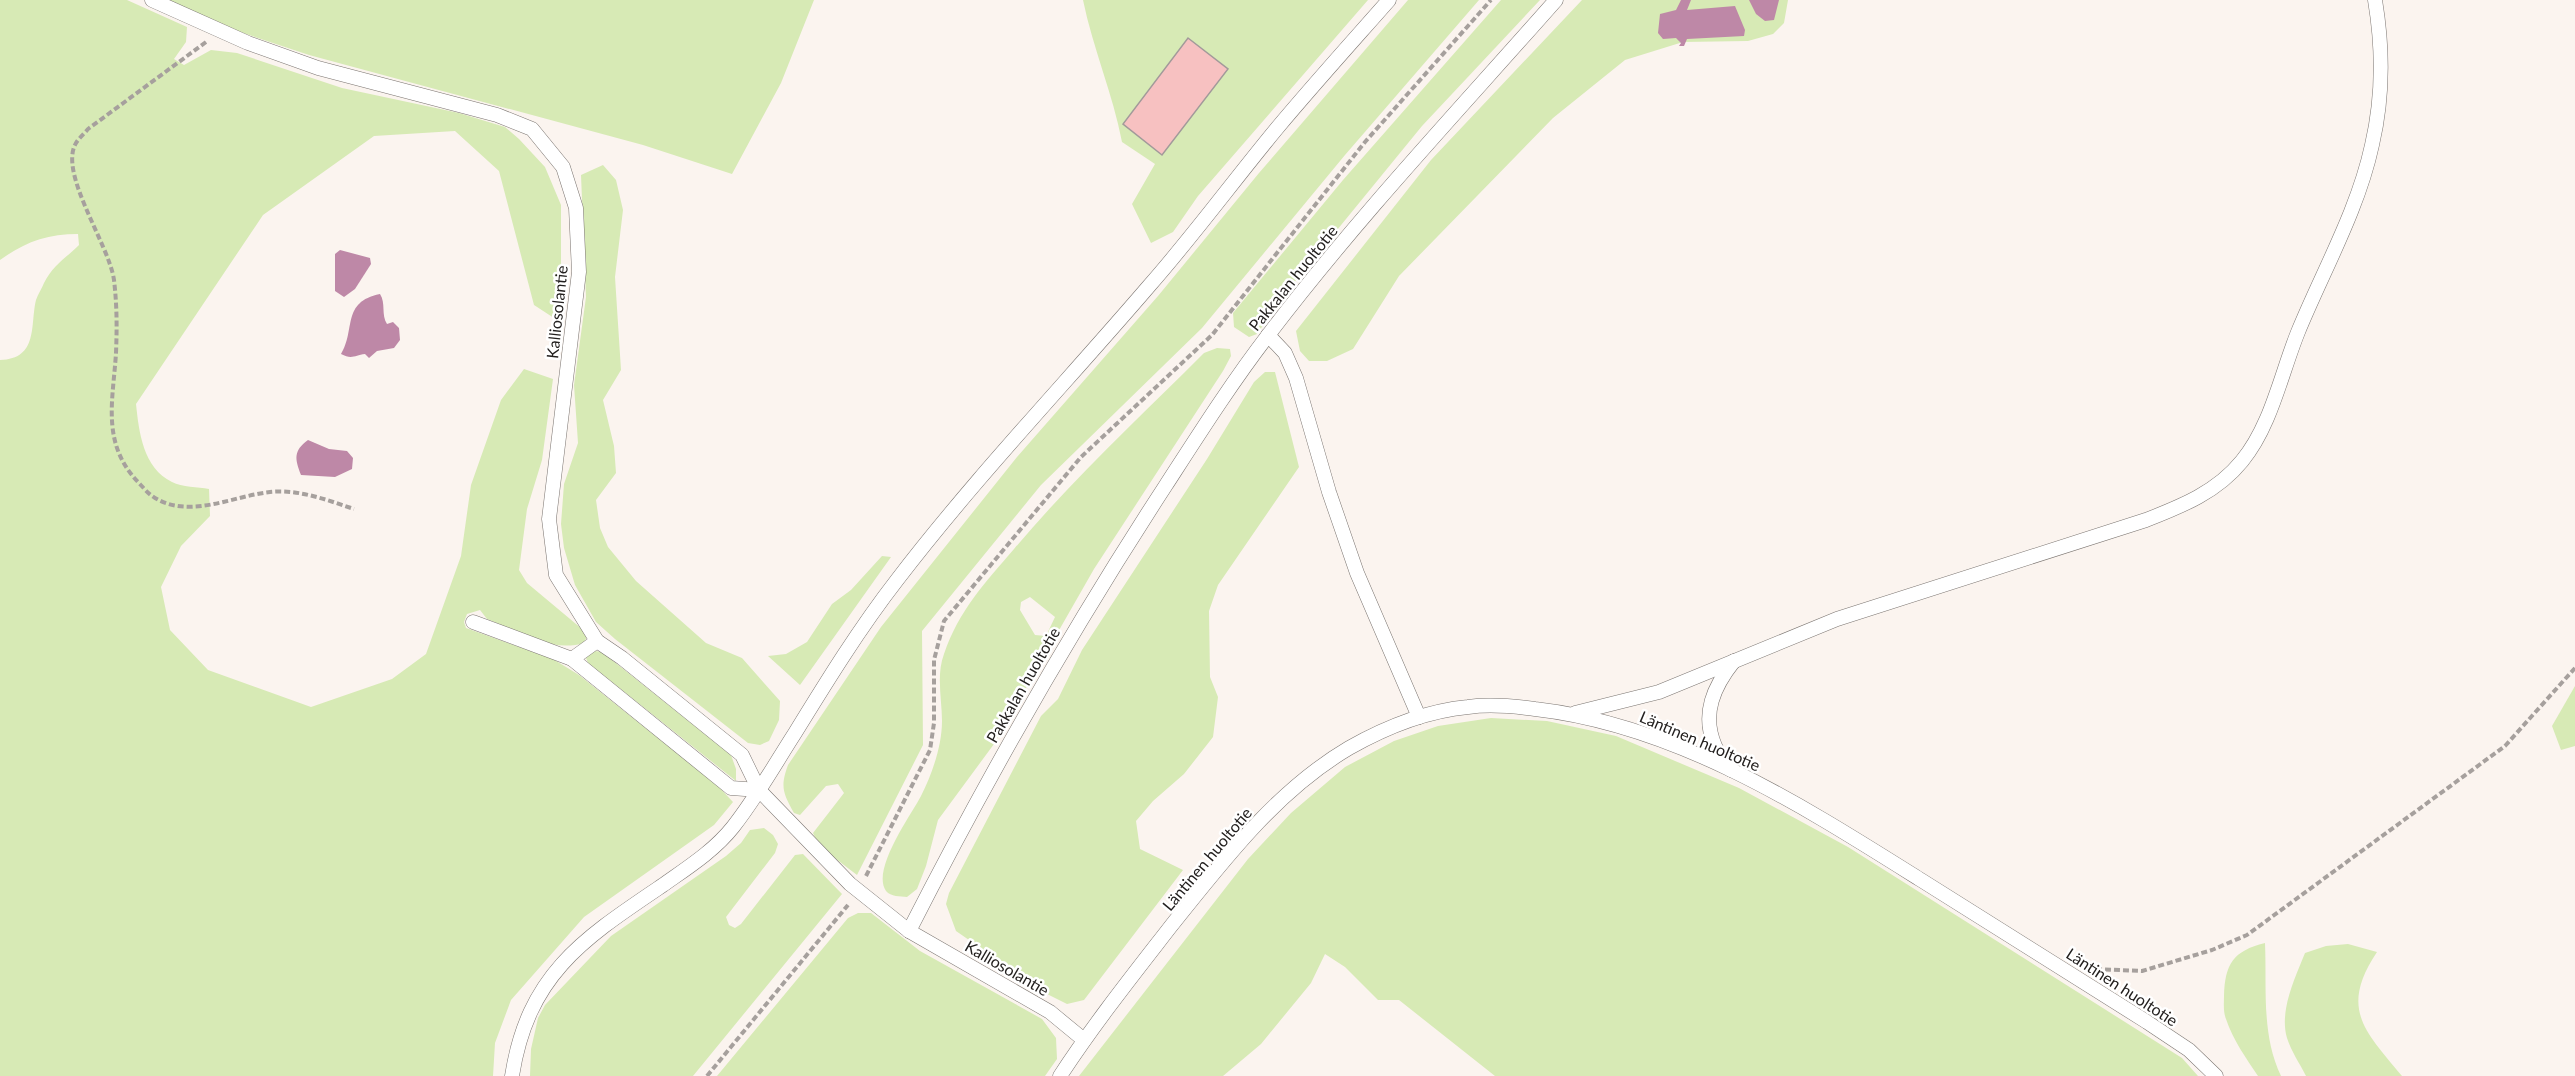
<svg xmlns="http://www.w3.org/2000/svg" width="2575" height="1076" font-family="Lato,sans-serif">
  <rect width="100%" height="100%" fill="#fbf4ef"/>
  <g fill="#d7eab5" fill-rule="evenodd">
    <path d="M0,0H127L187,27L186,42L174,59L184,65L211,50L237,53L342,88L459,113L505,127L519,139L545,167L561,205V262L557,320L534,305L499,171L455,131L374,136L263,215L136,404C139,432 143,468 172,482C182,487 198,487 209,489L210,516L181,546L161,587L170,630L208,670L311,707L392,679L426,654L461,556L471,485L501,400L524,369L553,379L542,460L527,509L519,570L527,583L588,634L584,643C551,653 517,631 487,619L480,610L467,614L464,622L466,628L553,659L579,675L718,786L733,802L714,825L584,917L511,1000L495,1043L493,1076H0V360C39,359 30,324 36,300C38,294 42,288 44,283C53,265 66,258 79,245L78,234C47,234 25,242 0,260Z"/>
    <path d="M163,0H814L781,83L732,174L643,145L309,55L237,31Z"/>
    <path d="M1083,0H1368L1198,196L1173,232L1151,243L1132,204L1155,164L1122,142C1113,94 1093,49 1083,0Z"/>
    <path d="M1408,0H1479L1345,155L1202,328L1041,485L922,631L923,745L857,875L819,846L813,833L844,793L838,784L826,786L800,815L794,813C783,793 780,787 788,765L881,627L1017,457L1158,296L1259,173Z"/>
    <path d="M1501,0H1540L1422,126L1288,290L1257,334L1249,337L1234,327L1233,313L1343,180Z"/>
    <path d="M1582,0H1788L1784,23L1773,34L1748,41L1683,42L1625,60L1553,118L1399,276L1353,349L1327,361H1309L1300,351L1296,331L1431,160Z"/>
    <path d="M603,165L616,180L623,210L615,277L621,370L603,400L614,446L616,473L596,500L600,528L608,547L636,581L706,643L742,658L780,701L779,720L769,741L760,745L748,743L615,639L596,622L575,585L564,548L561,524L564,484L578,443L574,385L586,297L581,175Z"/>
    <path d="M1217,348L1230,349L1231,356L1223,371L1094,569L994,744L938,820L926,866L917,889L907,897C900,896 891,897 886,891C871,870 911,815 921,796C932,774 942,746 942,721C942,700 936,675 944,654C959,610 985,583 1014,549C1073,479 1140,417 1204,353ZM1030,597L1055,617L1046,636L1035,635L1020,610L1021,602Z"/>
    <path d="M1265,372H1275L1299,467L1218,585L1209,611L1210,677L1218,697L1213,737L1184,774L1153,801L1136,821L1140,849L1183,870L1084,1000L1067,1004L1047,994L956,931L946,904L949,893L1041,716L1058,699L1082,650L1207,459L1254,382Z"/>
    <path d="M882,556L891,557L800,685L768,656L786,654L807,642L832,604L851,590Z"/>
    <path d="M595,651L602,652L731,755L736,769V781L588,663L586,658L590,652Z"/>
    <path d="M2575,686V746L2561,750L2552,726Z"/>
    <path d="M1491,718L1547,721L1616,736L1739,788L1848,847L2182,1058L2198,1076H1495L1399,1000H1378L1345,967L1325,954L1311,983L1261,1044L1223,1076H1079L1248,859L1291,813L1345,767L1394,741L1438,726Z"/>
    <path d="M764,828L773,835L778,844L775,853L726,917L729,925L735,928L741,924L795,855L803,854L842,894L693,1076H530L531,1049L538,1018L545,1005L611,936L726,856L741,843L750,830Z"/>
    <path d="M858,913H871L920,951L1042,1019L1056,1038L1057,1059L1045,1076H717L848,918Z"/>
    <path d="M2265,943C2267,988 2261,1034 2281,1076H2258C2246,1058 2233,1040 2226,1019C2223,1012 2224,1003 2224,996C2225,964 2233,951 2265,943Z"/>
    <path d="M2348,944L2377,952C2339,1009 2365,1031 2402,1076H2306C2300,1064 2291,1051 2287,1038C2279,1011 2295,978 2305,953L2326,946Z"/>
  </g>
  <g fill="#be88a7">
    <path d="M1681,0H1691L1687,10L1735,6L1745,30L1744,36L1687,39L1684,46H1679L1681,43L1676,38L1663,39L1658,33L1660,14L1676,10Z"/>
    <path d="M1749,0H1779L1774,20L1765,21L1756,14Z"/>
    <path d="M340,250L370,258L371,264L355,289L344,297L335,291V254Z"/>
    <path d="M380,294C386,303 381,315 387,324L393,322L399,328L400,340L394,348L377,351L369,358L365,354C355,355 352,360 341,354C356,330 341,302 380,294Z"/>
    <path d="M308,440L329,449L347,451L353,458L352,469L335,477L301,475C295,459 293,451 308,440Z"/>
  </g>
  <path fill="#f7c1c1" stroke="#a29a9a" stroke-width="1.5" d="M1188,38L1228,69L1162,155L1123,124Z"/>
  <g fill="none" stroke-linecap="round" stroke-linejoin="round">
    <g stroke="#7b7571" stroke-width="15">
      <g id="service">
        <path d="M152,0L248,43L318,68L497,115L532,129L563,167L576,208L579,272L549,519L556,575L597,641L622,658L742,755L759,790L850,884L909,931L1050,1012L1084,1040"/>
        <path d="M1268,335L1285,353L1296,378L1329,492L1357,573L1419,717"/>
        <path d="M473,622L572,659L597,641"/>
        <path d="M572,659L731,788L759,790"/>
        <path d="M1575,713L1659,692L1837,619L2146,520C2182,506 2217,492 2242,461C2271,426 2281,374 2298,332C2323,271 2358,210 2372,145C2383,98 2383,48 2375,0"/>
        <path d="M1731,770C1726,762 1718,754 1715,746C1701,714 1714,686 1734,661"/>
        <path d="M909,931C987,778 1072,629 1166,485C1199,434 1232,382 1269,334C1358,217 1459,110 1556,0"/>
        <path d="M512,1076C528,974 583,939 663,885C687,868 714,851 733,827C756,798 775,764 795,733C827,681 859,629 897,580C975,478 1065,384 1149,286C1194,235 1234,180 1278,127C1314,84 1352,42 1389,0"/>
        <path d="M1060,1076C1094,1024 1133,975 1171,926C1223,861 1276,791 1349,748C1386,727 1426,711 1468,707C1490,704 1513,706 1535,709C1677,725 1803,806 1921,880C1997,927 2072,975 2147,1022L2189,1050L2216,1076"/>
      </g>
    </g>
    <g stroke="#a6a09d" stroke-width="4" stroke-dasharray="6 3" stroke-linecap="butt">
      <path d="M206,42L88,129C84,134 79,138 76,143C58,173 109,244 114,280C117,305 117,328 116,353C113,401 101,443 138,482C143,487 148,494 155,498C190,519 233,496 270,492C299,489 327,500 354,509"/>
      <path d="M866,876L930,750L934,723V660L944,621L1081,457L1212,335L1365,142L1491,0"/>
      <path d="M2096,969L2142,971L2212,950L2247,935L2505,746L2575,668"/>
      <path d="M707,1076L848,905"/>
    </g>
    <use href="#service" stroke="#fff" stroke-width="14"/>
  </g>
  <g text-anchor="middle" stroke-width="5" stroke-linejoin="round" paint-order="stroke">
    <g font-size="16" fill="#23201f" stroke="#fff">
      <text transform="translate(1293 278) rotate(-51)" y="6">Pakkalan huoltotie</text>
      <text transform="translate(557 312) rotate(-84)" y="6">Kalliosolantie</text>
      <text transform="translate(1023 685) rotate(-60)" y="6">Pakkalan huoltotie</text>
      <text transform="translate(1700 741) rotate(23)" y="6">Läntinen huoltotie</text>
      <text transform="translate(1207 859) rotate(-50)" y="6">Läntinen huoltotie</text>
      <text transform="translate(1007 968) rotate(30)" y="6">Kalliosolantie</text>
      <text transform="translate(2122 987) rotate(33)" y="6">Läntinen huoltotie</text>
    </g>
  </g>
</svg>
